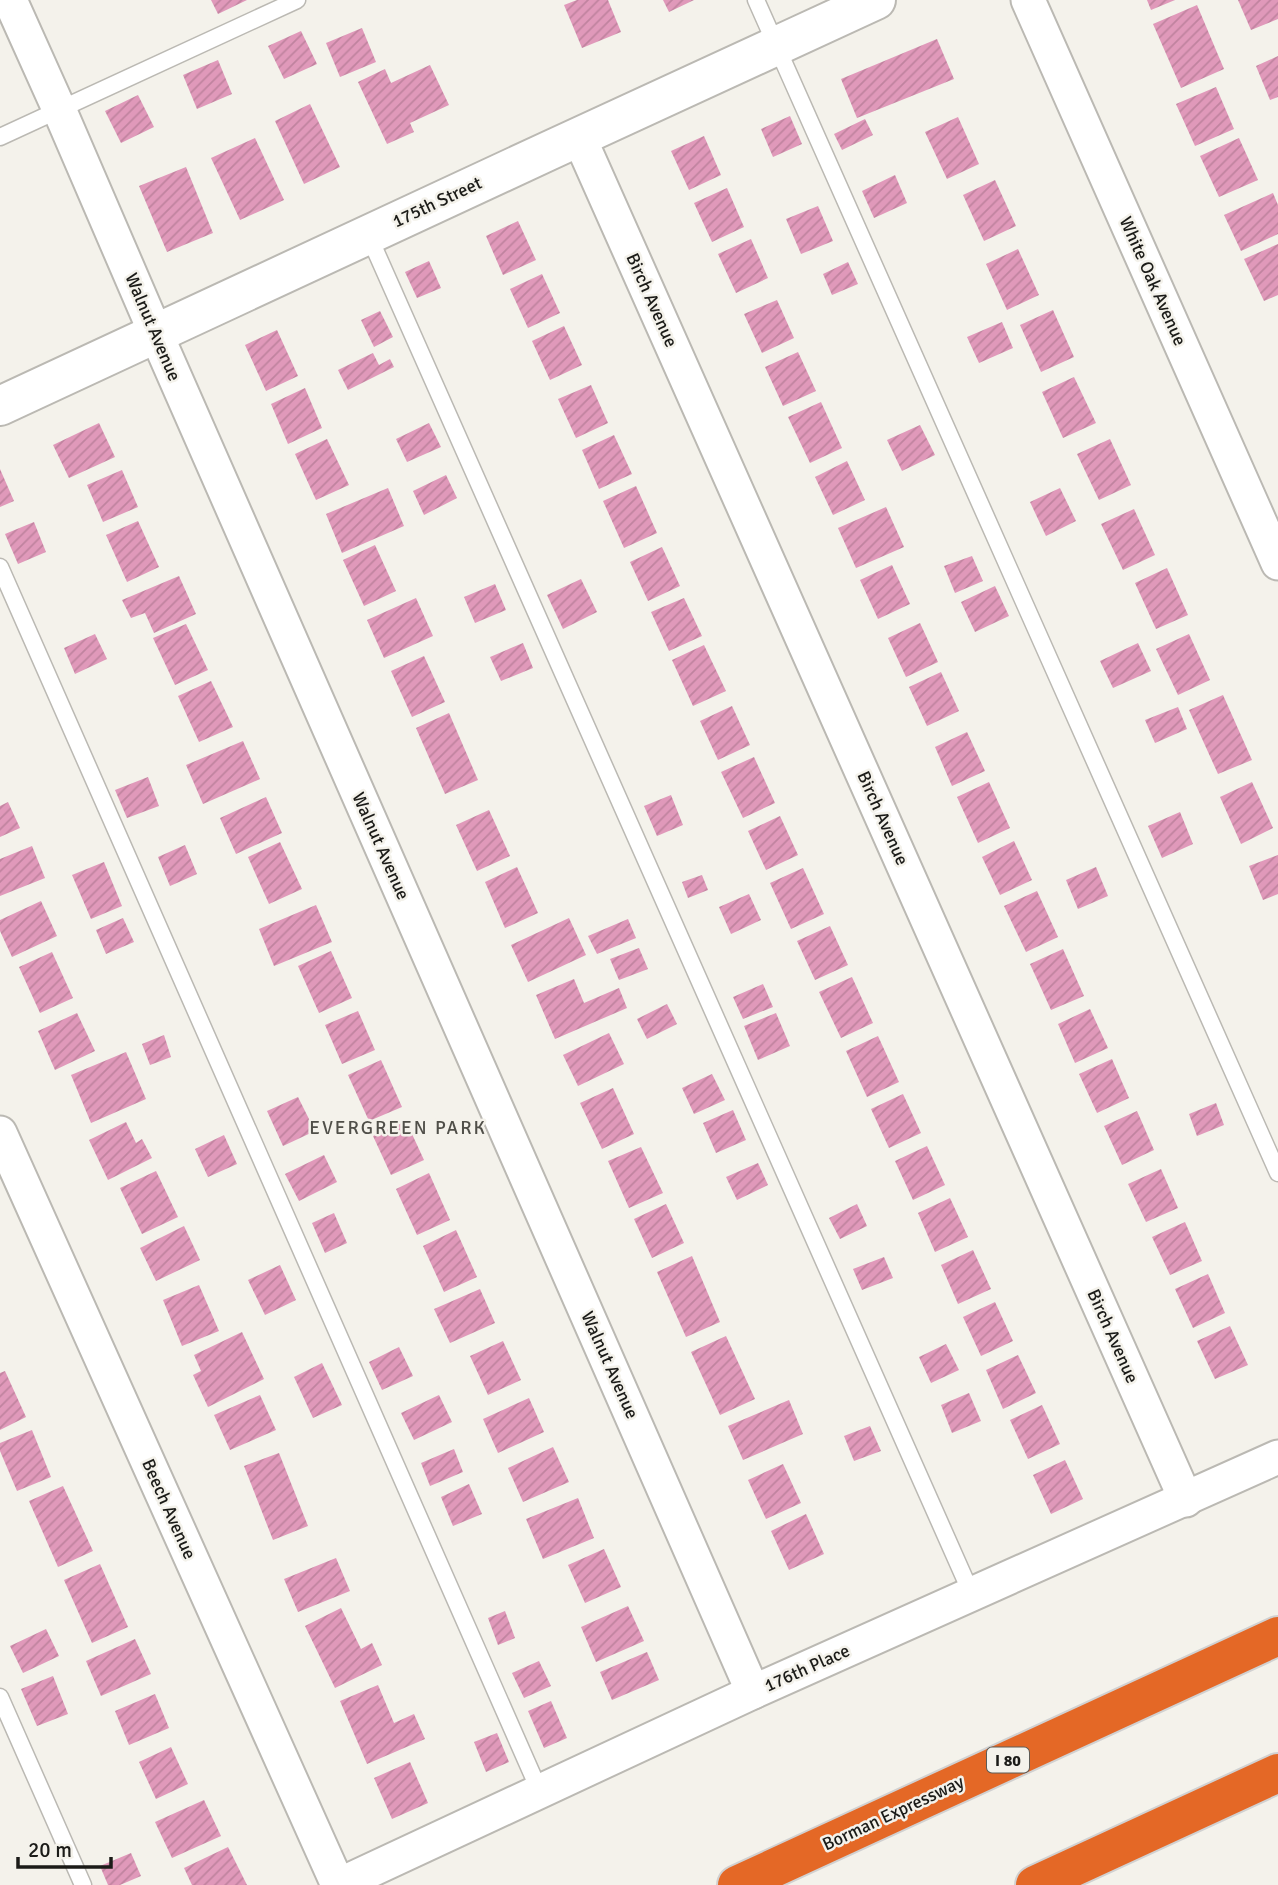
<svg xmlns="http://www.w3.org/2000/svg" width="1278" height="1885" font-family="Signika,sans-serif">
  <defs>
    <pattern id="building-hatch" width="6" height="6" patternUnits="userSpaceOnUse" patternTransform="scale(1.75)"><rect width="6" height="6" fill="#e099ba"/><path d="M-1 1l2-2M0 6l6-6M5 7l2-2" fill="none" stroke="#c0839f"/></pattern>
  </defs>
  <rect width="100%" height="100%" fill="#f4f2eb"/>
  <g fill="url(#building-hatch)">
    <path d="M211,0H247L218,14Z"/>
    <path d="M577,0H608L621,32L582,48L564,5Z"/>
    <path d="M663,0H694L669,12Z"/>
    <path d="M1147,0H1175L1151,10Z"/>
    <path d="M1238,0H1278V19L1251,30Z"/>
    <path d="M1197,5L1224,69L1181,88L1153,24Z"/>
    <path d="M362,28L376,62L340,77L326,43Z"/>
    <path d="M301,31L317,64L284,79L268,46Z"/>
    <path d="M937,39L954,79L857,118L841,79Z"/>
    <path d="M1278,56V97L1270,100L1256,66Z"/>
    <path d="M218,60L232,94L197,109L183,75Z"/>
    <path d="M430,65L449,105L410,123L414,132L387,144L358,82L385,69L391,83Z"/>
    <path d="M1216,87L1234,129L1195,146L1176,104Z"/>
    <path d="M138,95L154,127L121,143L105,111Z"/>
    <path d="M310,104L340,167L304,184L275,121Z"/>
    <path d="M790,116L802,144L773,157L761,129Z"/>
    <path d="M958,117L979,164L947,179L925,132Z"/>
    <path d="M865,119L873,135L842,150L834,134Z"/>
    <path d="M704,136L721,175L689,190L671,151Z"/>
    <path d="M255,138L284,200L240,220L211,158Z"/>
    <path d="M1239,138L1258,180L1219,197L1200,156Z"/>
    <path d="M186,167L213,233L167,252L139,186Z"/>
    <path d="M895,175L907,203L874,218L862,191Z"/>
    <path d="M995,180L1016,226L984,241L963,195Z"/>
    <path d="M727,188L744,227L712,242L694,203Z"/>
    <path d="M1273,193L1278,205V234L1241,251L1224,215Z"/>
    <path d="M818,206L833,241L801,254L786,219Z"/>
    <path d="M518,221L536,260L503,275L486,236Z"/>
    <path d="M751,239L768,278L736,293L718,254Z"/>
    <path d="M1278,244V295L1264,301L1244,259Z"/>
    <path d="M1018,249L1039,295L1007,310L986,264Z"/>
    <path d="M429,261L441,288L417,298L405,272Z"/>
    <path d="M848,262L858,284L832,295L823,274Z"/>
    <path d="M542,274L560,313L528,328L510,289Z"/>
    <path d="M777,300L794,338L762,353L744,314Z"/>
    <path d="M1053,310L1074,357L1041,372L1020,325Z"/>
    <path d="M380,311L393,337L374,347L361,320Z"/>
    <path d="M1002,322L1013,348L979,363L967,337Z"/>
    <path d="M564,326L582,365L550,380L532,341Z"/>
    <path d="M277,330L298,376L266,391L245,345Z"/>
    <path d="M798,352L816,391L783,406L765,367Z"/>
    <path d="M373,353L379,365L390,359L394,367L348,390L338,370Z"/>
    <path d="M1074,377L1096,423L1063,438L1042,392Z"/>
    <path d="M591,385L608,423L576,438L558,399Z"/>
    <path d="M305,388L322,428L288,444L271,404Z"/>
    <path d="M821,402L842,448L810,463L788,417Z"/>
    <path d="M99,423L115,457L69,478L53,445Z"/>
    <path d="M429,423L441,447L407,462L396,439Z"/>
    <path d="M920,425L935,455L902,471L887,440Z"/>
    <path d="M614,435L632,474L599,489L582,450Z"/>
    <path d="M327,439L349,485L316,500L295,454Z"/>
    <path d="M1110,439L1131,485L1099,500L1077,454Z"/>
    <path d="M847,461L865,500L833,515L815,477Z"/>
    <path d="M0,469L14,501L0,507Z"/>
    <path d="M122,470L138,507L103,522L87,485Z"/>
    <path d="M446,475L457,498L424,515L413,491Z"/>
    <path d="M636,486L657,533L624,548L603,501Z"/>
    <path d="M388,488L404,526L342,553L326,514Z"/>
    <path d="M1060,488L1076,521L1046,536L1030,502Z"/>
    <path d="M886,507L904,547L856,568L838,528Z"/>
    <path d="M1134,509L1155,555L1123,570L1101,524Z"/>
    <path d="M138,521L159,567L127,582L106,535Z"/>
    <path d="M34,522L46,552L18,564L5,534Z"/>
    <path d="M375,545L396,591L364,606L343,560Z"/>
    <path d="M662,547L680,586L648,601L630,562Z"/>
    <path d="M972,556L983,581L955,593L944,566Z"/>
    <path d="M892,565L910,604L878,619L860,580Z"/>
    <path d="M1167,568L1188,615L1156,629L1135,583Z"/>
    <path d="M179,576L196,614L154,633L145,613L131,618L122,600Z"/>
    <path d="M581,579L597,612L563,629L547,595Z"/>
    <path d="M495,584L506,610L475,623L464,597Z"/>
    <path d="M995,586L1009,616L975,632L961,602Z"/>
    <path d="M416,598L433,636L384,658L367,620Z"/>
    <path d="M684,598L702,636L669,651L651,612Z"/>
    <path d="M920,623L938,662L906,677L888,638Z"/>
    <path d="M186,624L208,670L175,685L153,638Z"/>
    <path d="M95,634L107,659L75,674L64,648Z"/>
    <path d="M1189,634L1210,680L1178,695L1156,649Z"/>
    <path d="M523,643L533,668L501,681L490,657Z"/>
    <path d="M1138,643L1151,671L1113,688L1100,661Z"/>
    <path d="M704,645L726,691L693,706L672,660Z"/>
    <path d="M424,656L445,702L412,717L391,671Z"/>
    <path d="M941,672L959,711L927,726L909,687Z"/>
    <path d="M211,681L233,727L199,742L178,696Z"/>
    <path d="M1223,695L1252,760L1218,774L1189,710Z"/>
    <path d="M732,706L750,745L718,760L700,721Z"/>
    <path d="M1178,707L1187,729L1155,743L1145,720Z"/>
    <path d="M449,713L478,780L445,794L416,728Z"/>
    <path d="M967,732L985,771L952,786L935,747Z"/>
    <path d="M243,741L260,779L203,804L186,765Z"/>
    <path d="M754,757L775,803L743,818L721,772Z"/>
    <path d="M148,777L159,806L127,818L115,790Z"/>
    <path d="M989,782L1010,828L978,843L957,797Z"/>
    <path d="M1252,782L1273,828L1241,844L1220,797Z"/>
    <path d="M671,795L683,825L657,836L644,806Z"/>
    <path d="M266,797L282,833L236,854L220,818Z"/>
    <path d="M8,802L20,828L0,837V806Z"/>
    <path d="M489,810L510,856L477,871L456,825Z"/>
    <path d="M1180,812L1193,844L1162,858L1148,826Z"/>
    <path d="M780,816L798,855L766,870L748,831Z"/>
    <path d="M1014,841L1032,880L1000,895L982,857Z"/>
    <path d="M280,842L302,889L269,904L248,857Z"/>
    <path d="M185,845L197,874L170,886L158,857Z"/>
    <path d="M32,846L45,878L0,896V859Z"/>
    <path d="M1278,855V894L1263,900L1249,866Z"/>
    <path d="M104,862L122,906L91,919L72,875Z"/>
    <path d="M517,867L538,913L505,928L485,882Z"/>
    <path d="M1096,867L1108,896L1078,909L1066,880Z"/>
    <path d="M803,868L824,914L791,929L770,883Z"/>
    <path d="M702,875L708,890L688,898L682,882Z"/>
    <path d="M1037,891L1058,937L1026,952L1004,906Z"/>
    <path d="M749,894L761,920L731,934L719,907Z"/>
    <path d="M41,901L57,936L12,957L0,931V920Z"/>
    <path d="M316,905L332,942L274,966L259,929Z"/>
    <path d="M123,918L134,942L106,954L96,930Z"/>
    <path d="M569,918L586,955L528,982L511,945Z"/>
    <path d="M628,919L636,938L597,954L588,936Z"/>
    <path d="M830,926L848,965L815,980L797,941Z"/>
    <path d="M639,948L648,969L619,980L610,959Z"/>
    <path d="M1063,949L1084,996L1051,1010L1030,964Z"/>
    <path d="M331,951L352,998L319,1013L298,966Z"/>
    <path d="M52,952L73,998L40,1013L19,967Z"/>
    <path d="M852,977L873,1023L841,1038L819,992Z"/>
    <path d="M574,979L584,1003L619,988L627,1008L555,1039L536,995Z"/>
    <path d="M763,984L773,1007L743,1019L733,997Z"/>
    <path d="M667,1004L677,1024L647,1039L637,1019Z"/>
    <path d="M1090,1009L1108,1048L1075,1063L1058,1024Z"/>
    <path d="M358,1011L375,1050L342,1064L325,1025Z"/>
    <path d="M77,1013L95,1051L55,1070L38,1031Z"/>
    <path d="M776,1013L790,1046L758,1060L744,1026Z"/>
    <path d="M609,1033L624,1064L578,1086L563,1055Z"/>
    <path d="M164,1035L171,1057L150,1065L142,1044Z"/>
    <path d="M878,1036L899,1082L867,1097L846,1051Z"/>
    <path d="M126,1052L146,1099L91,1123L71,1075Z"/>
    <path d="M1112,1059L1129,1098L1097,1113L1079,1074Z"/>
    <path d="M381,1060L402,1107L369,1121L348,1075Z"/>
    <path d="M712,1074L725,1100L694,1114L682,1088Z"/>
    <path d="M613,1088L634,1134L602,1149L580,1103Z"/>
    <path d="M903,1094L921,1133L889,1148L871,1109Z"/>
    <path d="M298,1097L315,1131L283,1146L267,1111Z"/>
    <path d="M1216,1103L1224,1125L1197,1136L1189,1114Z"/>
    <path d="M733,1110L746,1140L716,1153L703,1123Z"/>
    <path d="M1137,1111L1154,1150L1122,1165L1104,1126Z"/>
    <path d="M406,1121L424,1160L391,1175L373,1136Z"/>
    <path d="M126,1122L136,1143L142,1139L152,1158L108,1180L89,1140Z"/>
    <path d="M224,1135L237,1164L208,1177L195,1149Z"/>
    <path d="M927,1146L945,1185L913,1200L895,1161Z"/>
    <path d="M641,1147L663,1193L629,1208L608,1161Z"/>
    <path d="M324,1155L337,1182L299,1201L285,1174Z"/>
    <path d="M758,1163L768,1185L737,1200L726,1177Z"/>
    <path d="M1161,1169L1178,1208L1146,1222L1128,1184Z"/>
    <path d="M156,1171L178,1217L142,1234L120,1188Z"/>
    <path d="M429,1173L450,1220L417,1235L396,1189Z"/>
    <path d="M950,1198L968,1237L935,1252L918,1213Z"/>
    <path d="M666,1204L684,1243L652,1258L634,1219Z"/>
    <path d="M857,1204L867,1226L840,1239L829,1218Z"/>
    <path d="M334,1213L347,1243L325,1253L312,1223Z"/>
    <path d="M1185,1222L1202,1261L1170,1275L1152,1237Z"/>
    <path d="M184,1226L200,1260L156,1281L140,1248Z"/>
    <path d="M456,1230L477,1277L444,1292L423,1246Z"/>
    <path d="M973,1250L991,1289L958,1304L941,1265Z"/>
    <path d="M692,1256L720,1322L686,1337L657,1272Z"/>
    <path d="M884,1257L893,1278L862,1290L853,1269Z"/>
    <path d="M280,1265L296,1300L265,1315L248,1280Z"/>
    <path d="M1208,1274L1225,1313L1193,1328L1175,1289Z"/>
    <path d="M199,1285L219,1331L182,1346L163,1300Z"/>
    <path d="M480,1289L495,1323L450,1343L434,1309Z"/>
    <path d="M995,1302L1013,1341L981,1356L963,1317Z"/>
    <path d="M1230,1326L1248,1365L1215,1379L1197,1341Z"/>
    <path d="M242,1332L264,1379L208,1407L193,1375L201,1371L194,1355Z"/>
    <path d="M726,1336L755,1399L720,1415L691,1352Z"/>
    <path d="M503,1341L521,1380L488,1395L470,1356Z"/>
    <path d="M946,1344L959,1370L931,1383L919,1357Z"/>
    <path d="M399,1347L413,1376L382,1390L369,1362Z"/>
    <path d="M1018,1355L1036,1393L1003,1409L986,1370Z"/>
    <path d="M322,1363L342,1405L313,1418L294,1377Z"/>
    <path d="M5,1371L26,1417L0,1430V1373Z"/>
    <path d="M969,1393L981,1421L952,1433L941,1405Z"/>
    <path d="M260,1395L276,1430L230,1450L214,1415Z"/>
    <path d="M439,1395L452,1422L414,1440L401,1413Z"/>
    <path d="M529,1398L544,1432L498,1453L483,1419Z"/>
    <path d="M789,1400L803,1434L743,1460L728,1426Z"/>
    <path d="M1042,1405L1060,1444L1028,1459L1010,1420Z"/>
    <path d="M870,1426L881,1451L854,1461L844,1436Z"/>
    <path d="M32,1430L51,1477L17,1491L0,1451V1443Z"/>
    <path d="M553,1447L569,1482L523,1502L508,1468Z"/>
    <path d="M454,1449L463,1472L430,1486L421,1463Z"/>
    <path d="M279,1453L308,1526L273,1540L244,1466Z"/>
    <path d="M1065,1460L1083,1499L1051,1514L1033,1475Z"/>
    <path d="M783,1464L801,1503L766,1519L748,1480Z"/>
    <path d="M469,1484L482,1514L453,1526L441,1497Z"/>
    <path d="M63,1486L93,1551L58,1567L29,1501Z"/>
    <path d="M578,1498L594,1538L543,1559L526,1519Z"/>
    <path d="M806,1514L824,1554L789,1570L771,1531Z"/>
    <path d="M604,1549L621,1587L585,1603L568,1565Z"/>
    <path d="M336,1558L350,1591L298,1612L284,1579Z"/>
    <path d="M100,1564L128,1627L92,1643L64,1580Z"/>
    <path d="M628,1606L644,1641L596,1662L581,1627Z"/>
    <path d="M341,1608L361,1649L372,1643L382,1665L335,1688L305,1626Z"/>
    <path d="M505,1611L515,1638L498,1645L488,1618Z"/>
    <path d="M46,1629L59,1656L23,1673L10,1646Z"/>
    <path d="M135,1639L151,1674L101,1696L86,1661Z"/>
    <path d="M647,1652L659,1680L612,1700L600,1672Z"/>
    <path d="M539,1661L551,1686L524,1698L512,1673Z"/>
    <path d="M53,1676L68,1714L37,1726L21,1689Z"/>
    <path d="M378,1685L394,1723L414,1714L425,1739L367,1764L340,1701Z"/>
    <path d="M155,1694L169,1728L129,1745L115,1711Z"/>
    <path d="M551,1701L567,1738L544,1748L528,1711Z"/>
    <path d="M497,1733L509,1762L486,1772L474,1742Z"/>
    <path d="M171,1747L188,1784L156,1799L139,1762Z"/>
    <path d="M410,1762L428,1803L392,1819L374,1778Z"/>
    <path d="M204,1800L221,1836L172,1858L155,1822Z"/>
    <path d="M228,1847L247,1885H192L184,1868Z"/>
    <path d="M131,1853L141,1876L120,1885H108L100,1866Z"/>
  </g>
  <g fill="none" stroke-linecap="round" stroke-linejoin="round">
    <g stroke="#bbb9b3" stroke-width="19">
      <g id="service">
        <path d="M756,0L1278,1173"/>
        <path d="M0,137L297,0"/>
        <path d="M368,234L972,1595"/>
        <path d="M0,567L540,1792"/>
        <path d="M0,1697L83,1885"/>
      </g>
    </g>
    <g stroke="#bbb9b3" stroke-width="37">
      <g id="minor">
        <path d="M10,0L59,109L156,334L753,1692"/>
        <path d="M1028,0L1278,563"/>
        <path d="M579,137L1186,1500"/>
        <path d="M0,1133L338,1885"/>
        <path d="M339,1885L753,1692L1278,1457"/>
      </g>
    </g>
    <g stroke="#bbb9b3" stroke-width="42">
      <path id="tertiary" d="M0,406C292,272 583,133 876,0"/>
    </g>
    <g stroke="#d1d1d1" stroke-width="42">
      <g id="motorway">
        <path d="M737,1885L1278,1636"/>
        <path d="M1035,1885L1278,1773"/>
      </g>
    </g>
    <use href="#service" stroke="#fff" stroke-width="16"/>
    <use href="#minor" stroke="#fff" stroke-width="33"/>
    <use href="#tertiary" stroke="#fff" stroke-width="38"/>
    <use href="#motorway" stroke="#e46826" stroke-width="38"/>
  </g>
  <g text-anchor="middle" stroke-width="5" stroke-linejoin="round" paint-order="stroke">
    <rect fill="#f4f2eb" stroke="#5c5c57" stroke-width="2" x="987" y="1747.5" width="42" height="25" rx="5"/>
    <g font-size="16" font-weight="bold" fill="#1b1b18">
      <text x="1008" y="1766">I 80</text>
    </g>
    <g font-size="18" fill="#1b1b18" stroke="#f4f2eb">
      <text transform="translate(437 202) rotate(-25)" y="6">175th Street</text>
      <text transform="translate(1153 281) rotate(66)" y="6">White Oak Avenue</text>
      <text transform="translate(652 300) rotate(66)" y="6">Birch Avenue</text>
      <text transform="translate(153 327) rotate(67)" y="6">Walnut Avenue</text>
      <text transform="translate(883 818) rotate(66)" y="6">Birch Avenue</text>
      <text transform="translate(381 846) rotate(66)" y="6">Walnut Avenue</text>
      <text transform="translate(1113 1336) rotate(66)" y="6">Birch Avenue</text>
      <text transform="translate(610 1365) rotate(66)" y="6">Walnut Avenue</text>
      <text transform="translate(169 1509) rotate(66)" y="6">Beech Avenue</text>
      <text transform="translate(807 1668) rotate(-24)" y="6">176th Place</text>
      <text transform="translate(893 1813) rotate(-25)" y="6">Borman Expressway</text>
    </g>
    <g font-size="19" letter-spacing="2" fill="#504f49" stroke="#f4f2eb">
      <text x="398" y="1134">EVERGREEN PARK</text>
    </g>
  </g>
  <path d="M18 1857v10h93v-10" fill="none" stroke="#1b1b18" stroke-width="3.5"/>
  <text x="28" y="1857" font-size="21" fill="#1b1b18" stroke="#f4f2eb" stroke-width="5" paint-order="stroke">20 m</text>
</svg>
